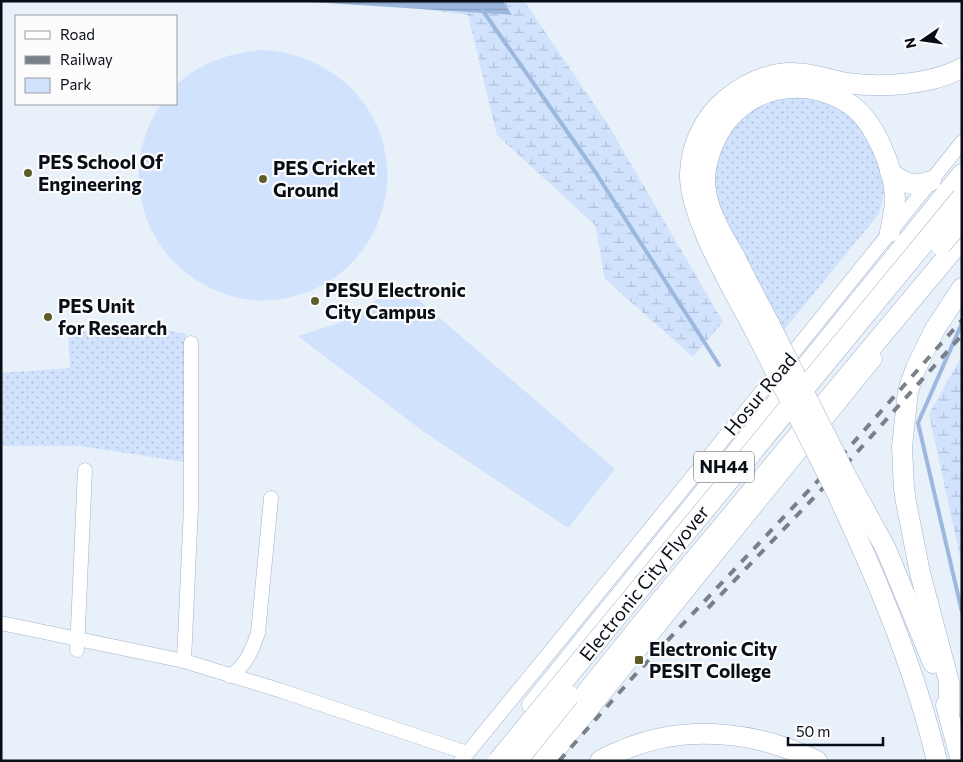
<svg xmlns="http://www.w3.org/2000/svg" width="963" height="762" font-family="Commissioner,sans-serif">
  <defs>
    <pattern id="grass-dots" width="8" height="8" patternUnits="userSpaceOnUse" patternTransform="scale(1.25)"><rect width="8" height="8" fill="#d1e2fd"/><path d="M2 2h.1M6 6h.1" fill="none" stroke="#b2c1d8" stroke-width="1.8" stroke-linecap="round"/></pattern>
    <pattern id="wetland-marsh" width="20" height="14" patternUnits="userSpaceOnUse" patternTransform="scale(1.25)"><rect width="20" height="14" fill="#d1e2fd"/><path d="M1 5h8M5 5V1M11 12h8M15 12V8" fill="none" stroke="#b2c1d8"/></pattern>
    <pattern id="water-rules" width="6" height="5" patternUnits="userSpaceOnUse" patternTransform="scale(1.25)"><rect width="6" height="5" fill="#9db8df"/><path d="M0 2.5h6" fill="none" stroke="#869dbf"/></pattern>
  </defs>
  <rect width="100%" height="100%" fill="#e8f0fa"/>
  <g fill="url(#grass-dots)">
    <path d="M796,97C815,99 835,104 850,116C867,131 884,166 884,189C884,198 881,206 878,215L783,331L718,204C717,197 714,189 714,181C715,132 749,102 796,97Z"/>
    <path d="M134,323L186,334L184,462L81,446H1V373L70,368L68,334Z"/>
  </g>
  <g fill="url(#wetland-marsh)">
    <path d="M358,1H524L607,123L723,322L693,357L605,279L595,225L497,135L468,15Z"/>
    <path d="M962,356V566L929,414Z"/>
  </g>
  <g fill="#d1e2fd">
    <path d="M264,50C354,56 412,141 377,225C363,257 337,282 304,293C282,301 257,303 234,297C199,287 170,265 153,233C131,192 135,142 161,104H176V85C201,62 231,52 264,50Z"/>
    <path d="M406,289L615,469L568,528L420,429L298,336L336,324L369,306L384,293Z"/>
  </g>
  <path fill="url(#water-rules)" d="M296,1H503L512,15Z"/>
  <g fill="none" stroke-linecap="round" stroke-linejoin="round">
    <g stroke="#9db8df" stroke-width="4">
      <path d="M483,11L594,170L719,365"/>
      <path d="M962,323L918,423L962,612"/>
    </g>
    <g stroke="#a1b2cb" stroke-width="15">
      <g id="minor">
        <path d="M1,623L184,661L279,690L467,753"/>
        <path d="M77,650L85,470"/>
        <path d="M184,661L191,507V343"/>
        <path d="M230,676C246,666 252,650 258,633L271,498"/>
        <path d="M461,761C629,555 797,350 962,142"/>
        <path d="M550,761L875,359"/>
      </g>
    </g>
    <g stroke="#a1b2cb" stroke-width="21">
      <g id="highway">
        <path d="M890,172C904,183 913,188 931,181"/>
        <path d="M770,325C758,302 746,280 735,257C722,234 705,208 705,180C705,165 710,150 717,136C742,87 805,73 851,105C875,122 894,169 895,198C895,210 892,221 890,232"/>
        <path d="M756,333C736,294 688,216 690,173C691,145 704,118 725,100C745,84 768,72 794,73C812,73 829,80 846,83C881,88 931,85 962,68"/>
        <path d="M845,474L886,549L933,663"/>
        <path d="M833,485C875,574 914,665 937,761"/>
        <path d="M532,705L962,174"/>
        <path d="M946,705L961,761"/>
        <path d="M949,717V682L920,573L906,502L904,489L902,447L908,391L916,368L935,329L962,288"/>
        <path d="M531,761L656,606L962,239"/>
        <path d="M600,761C609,755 619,752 628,748C689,724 759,732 817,761"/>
      </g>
    </g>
    <use href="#minor" stroke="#fff" stroke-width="14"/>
    <use href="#highway" stroke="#fff" stroke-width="20"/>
    <g stroke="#798089" stroke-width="4" stroke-dasharray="9 9" stroke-linecap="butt">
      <path d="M708,608L851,459L962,335"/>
      <path d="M559,761L634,676L845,452L962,320"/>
    </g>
    <g stroke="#a1b2cb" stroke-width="21" stroke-linecap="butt">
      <g id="highway-bridge">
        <path d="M941,245L962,220"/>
        <path d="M770,325L845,474"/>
        <path d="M756,333L833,485"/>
        <path d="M498,761L962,197"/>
        <path d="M517,761L569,696"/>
      </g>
    </g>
    <use href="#highway-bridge" stroke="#fff" stroke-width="20"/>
  </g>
  <g fill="#5d5d2a" stroke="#fcfcfc" stroke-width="2">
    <circle cx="28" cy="173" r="5"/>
    <circle cx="263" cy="179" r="5"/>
    <circle cx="315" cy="301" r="5"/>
    <circle cx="48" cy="317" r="5"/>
    <rect x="634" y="655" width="10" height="10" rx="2.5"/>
  </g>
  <g text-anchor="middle" stroke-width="4.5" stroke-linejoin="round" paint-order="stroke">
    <rect fill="#fcfcfc" stroke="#51555b" stroke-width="1" x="694" y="451.5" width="60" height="31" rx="4"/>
    <g font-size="18" font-weight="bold" fill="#080d16">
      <text x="724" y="473">NH44</text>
    </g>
    <g font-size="19" font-weight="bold" fill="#080d16" stroke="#fcfcfc" text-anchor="start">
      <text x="38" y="169">PES School Of<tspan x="38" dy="22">Engineering</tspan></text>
      <text x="273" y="175">PES Cricket<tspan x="273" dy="22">Ground</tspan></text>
      <text x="325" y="297">PESU Electronic<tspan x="325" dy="22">City Campus</tspan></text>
      <text x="58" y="313">PES Unit<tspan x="58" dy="22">for Research</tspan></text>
      <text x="649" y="656">Electronic City<tspan x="649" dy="22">PESIT College</tspan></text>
    </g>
    <g font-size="19" fill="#080d16" stroke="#fcfcfc">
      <text transform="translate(760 394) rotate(-50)" y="7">Hosur Road</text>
      <text transform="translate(644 583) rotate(-51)" y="7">Electronic City Flyover</text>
    </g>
  </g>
  <rect width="963" height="762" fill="none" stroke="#080d16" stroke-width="5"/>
  <rect x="15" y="15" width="162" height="90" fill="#fcfcfc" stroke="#9a9ca0"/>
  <rect x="25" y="31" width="25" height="8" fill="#ffffff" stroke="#9a9ca0"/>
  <text x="60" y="40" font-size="15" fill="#080d16">Road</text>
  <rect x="25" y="56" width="25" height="8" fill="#798089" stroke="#9a9ca0"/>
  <text x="60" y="65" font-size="15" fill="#080d16">Railway</text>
  <rect x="25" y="78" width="25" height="15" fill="#d1e2fd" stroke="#9a9ca0"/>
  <text x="60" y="90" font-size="15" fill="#080d16">Park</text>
  <g transform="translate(923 40) rotate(257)" stroke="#fcfcfc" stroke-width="4" paint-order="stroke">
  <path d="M0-4L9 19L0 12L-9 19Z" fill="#080d16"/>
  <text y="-8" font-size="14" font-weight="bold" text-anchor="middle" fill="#080d16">N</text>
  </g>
  <path d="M788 737v8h95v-8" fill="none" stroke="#080d16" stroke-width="2.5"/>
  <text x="796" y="737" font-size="15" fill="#080d16" stroke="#fcfcfc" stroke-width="4" paint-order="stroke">50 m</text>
</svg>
